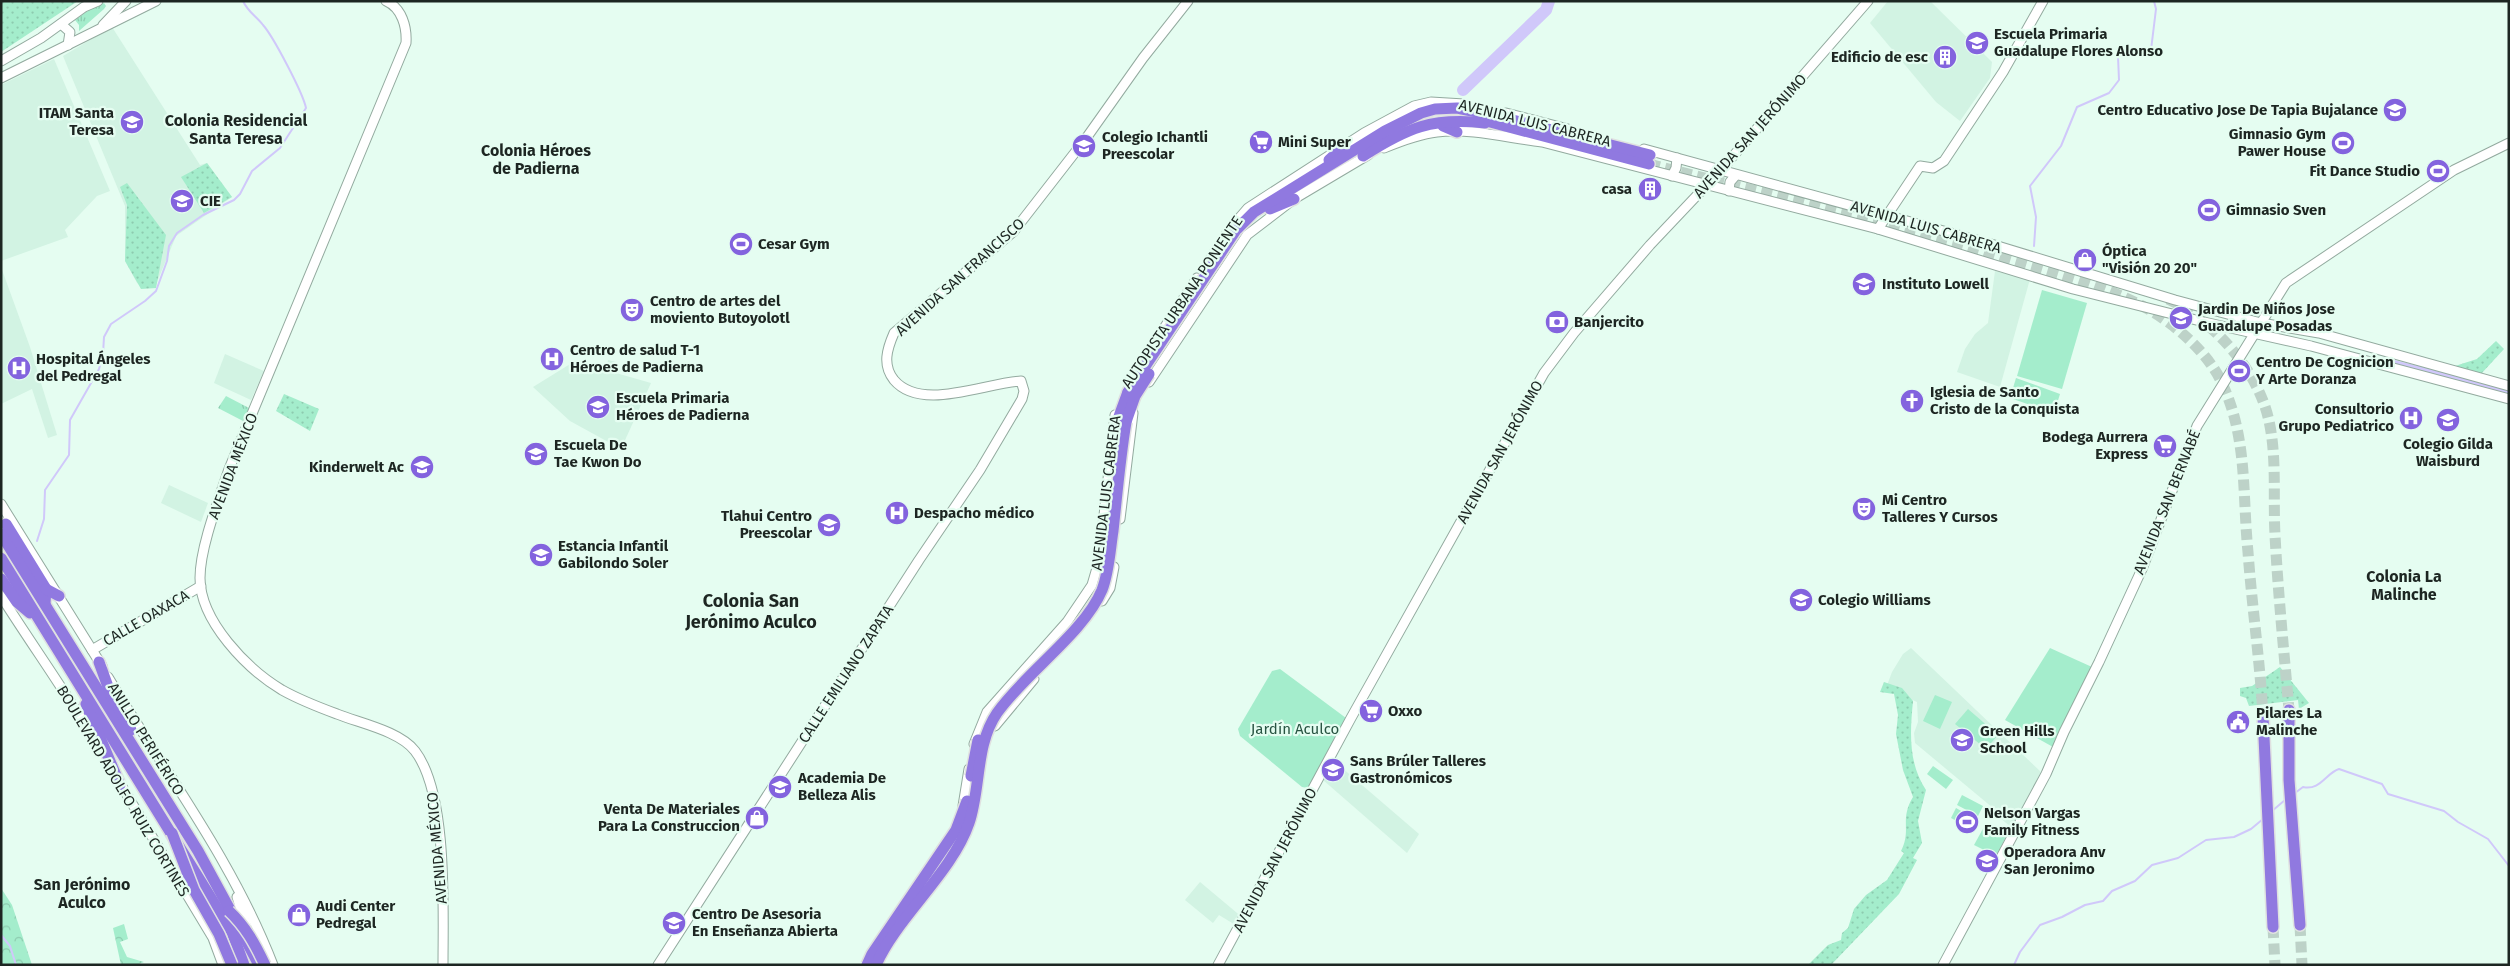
<svg xmlns="http://www.w3.org/2000/svg" width="2510" height="966" font-family="'Fira Sans',sans-serif">
  <defs>
    <pattern id="grass-tufts" width="24" height="20" patternUnits="userSpaceOnUse" patternTransform="scale(1.25)"><rect width="24" height="20" fill="#a4edcc"/><path d="M3 7l-1-3M5 7V3M7 7l1-3M15 17l-1-3M17 17v-4M19 17l1-3" fill="none" stroke="#8dcbaf"/></pattern>
    <pattern id="forest-crowns" width="20" height="18" patternUnits="userSpaceOnUse" patternTransform="scale(1.25)"><rect width="20" height="18" fill="#a4edcc"/><path d="M2 6a3 3 0 1 1 6 0M12 15a3 3 0 1 1 6 0" fill="none" stroke="#8dcbaf"/></pattern>
    <pattern id="park-dots" width="8" height="8" patternUnits="userSpaceOnUse" patternTransform="scale(1.25)"><rect width="8" height="8" fill="#a4edcc"/><path d="M2 2h.1M6 6h.1" fill="none" stroke="#8dcbaf" stroke-width="1.8" stroke-linecap="round"/></pattern>
  </defs>
  <rect width="100%" height="100%" fill="#e5fdf1"/>
  <g fill="#d2f3e3">
    <path d="M1888,1H1930L1992,62L1990,78L1960,121L1936,102L1870,23Z"/>
    <path d="M112,27L200,165L207,163L232,197L176,236L155,287L145,288L137,283L125,261V206L63,56Z"/>
    <path d="M54,59L110,191L97,196L65,230L68,237L1,261V85Z"/>
    <path d="M1,267L30,347L57,435L48,438L32,389L1,404Z"/>
    <path d="M1995,271L2030,279L2000,387L1957,372L1965,349L1975,334L1988,323Z"/>
    <path d="M225,354L264,371L251,400L214,383Z"/>
    <path d="M608,360L616,362V373L651,383L621,449L570,421L533,387L575,361L606,368Z"/>
    <path d="M169,485L208,503L201,522L161,503Z"/>
    <path d="M1911,648L2041,772L2012,828L1999,817V813L1915,743L1914,733L1918,722L1917,702L1886,688L1892,672L1903,654Z"/>
    <path d="M1334,761L1419,834L1407,853L1323,780Z"/>
    <path d="M1200,882L1243,918L1237,926L1219,915L1213,923L1185,900Z"/>
  </g>
  <g fill="url(#grass-tufts)">
    <path d="M104,3L106,6L104,9L79,31V25L75,20L89,10Z"/>
    <path d="M226,396L249,408L243,421L218,408Z"/>
  </g>
  <g fill="url(#forest-crowns)">
    <path d="M1,888L12,905L32,965H1Z"/>
    <path d="M124,924L128,939L120,942L127,957L144,962L136,965H121L113,928Z"/>
  </g>
  <g fill="url(#park-dots)">
    <path d="M1,1H78L1,52Z"/>
    <path d="M207,163L232,197L204,213L181,177Z"/>
    <path d="M127,183L166,235L156,288L141,289L125,261L127,205L120,187Z"/>
    <path d="M2496,341L2504,349L2481,374L2455,366L2477,359Z"/>
    <path d="M284,394L319,409L310,431L276,411Z"/>
    <path d="M2280,667L2309,703L2299,709L2298,700L2249,706L2246,698L2240,696V688L2252,686Z"/>
    <path d="M1884,682L1902,688L1913,701C1910,732 1908,763 1926,790L1918,821L1922,843L1913,858L1917,860L1899,894L1831,965H1808L1828,945L1841,940L1842,933L1848,928L1854,909L1866,895L1887,880L1904,853L1901,851C1912,830 1899,820 1913,797L1903,770L1896,734L1898,715L1894,694L1880,692Z"/>
  </g>
  <g fill="#a4edcc">
    <path d="M2042,290L2087,303L2062,389L2017,376Z"/>
    <path d="M2016,378L2060,394L2054,413L2010,398Z"/>
    <path d="M2050,648L2092,667L2053,747L2005,720Z"/>
    <path d="M1280,669L1346,718L1308,788L1302,787L1240,736L1238,729L1272,671Z"/>
    <path d="M1935,695L1952,702L1940,729L1923,721Z"/>
    <path d="M1968,709L1998,735L1986,749L1955,724Z"/>
    <path d="M1933,766L1953,780L1946,789L1927,774Z"/>
    <path d="M1962,795L1983,806L1978,816L1957,805Z"/>
    <path d="M1956,808L1977,820L1972,829L1951,818Z"/>
    <path d="M1985,825L2006,837L1996,856L1974,845Z"/>
  </g>
  <g fill="none" stroke-linecap="round" stroke-linejoin="round">
    <g stroke="#d0c8fa" stroke-width="2">
      <path d="M2034,246L2036,217L2030,186L2061,146L2077,107L2109,93L2119,80L2118,56L2151,50L2156,9L2154,1"/>
      <path d="M37,541L44,519L45,490L69,455L70,420L99,369L103,354L104,337L111,324L145,301L156,291L167,261L169,246L177,233L203,215L234,200L240,194L252,171L280,148L306,108C303,93 273,36 263,25C256,16 248,12 243,1"/>
      <path d="M2295,793L2303,787C2320,791 2326,773 2339,769L2382,784L2388,794L2444,811L2458,822L2488,839L2509,866"/>
      <path d="M2272,811L2285,800"/>
      <path d="M1,935L10,946L16,965"/>
      <path d="M2014,965L2020,952L2040,925L2062,917L2085,905L2103,901L2112,891L2135,881L2152,865L2178,858L2206,840L2234,837L2251,829L2263,819"/>
    </g>
    <path stroke="#d0c8fa" stroke-width="7" d="M2383,361L2509,392"/>
    <path stroke="#d0c8fa" stroke-width="12" d="M1463,90L1546,10L1549,1"/>
    <g stroke="#bdd2c8" stroke-width="11" stroke-dasharray="11 5.5" stroke-linecap="butt">
      <path d="M1649,164C1769,195 1891,222 2009,259C2055,273 2103,285 2146,308C2174,323 2207,352 2221,381C2248,437 2242,492 2248,552C2252,607 2260,661 2263,716"/>
      <path d="M2168,299C2214,321 2258,370 2269,421C2277,458 2273,498 2275,535C2278,593 2284,652 2289,710"/>
      <path d="M2300,925L2302,965"/>
      <path d="M2273,927L2275,965"/>
    </g>
    <g stroke="#93aa9f" stroke-width="11">
      <g id="secondary">
        <path d="M386,1C402,8 407,27 406,43L229,469C219,499 200,547 200,578C200,621 247,669 282,690C300,700 318,707 337,714C359,723 400,731 415,751C448,794 443,909 443,965"/>
        <path d="M61,24L70,32L68,45"/>
        <path d="M103,25L126,1"/>
        <path d="M1,61L41,38L84,7L98,1"/>
        <path d="M1,78L156,1"/>
        <path d="M1506,113L1568,129"/>
        <path d="M1384,148C1401,141 1419,134 1437,132C1471,128 1508,138 1542,142L1878,229L2073,289L2204,322L2311,346L2509,399"/>
        <path d="M1644,149L1991,244L2175,300L2261,323L2319,333L2509,386"/>
        <path d="M1672,176L1676,168L1677,158"/>
        <path d="M1729,191L1730,182L1736,175"/>
        <path d="M1878,229L1920,166L1933,168L1944,161L2003,72L2043,1"/>
        <path d="M1209,261L1229,230L1248,208L1364,133L1414,106L1431,102L1464,104"/>
        <path d="M1130,380L1197,278"/>
        <path d="M1149,382L1247,235L1294,199L1368,155"/>
        <path d="M1,504L102,666"/>
        <path d="M1120,519L1133,413"/>
        <path d="M1,596C34,648 70,698 101,751"/>
        <path d="M1102,601L1110,588L1114,567"/>
        <path d="M92,650L201,586"/>
        <path d="M108,677C165,772 233,861 273,965"/>
        <path d="M995,726L1034,679"/>
        <path d="M974,744L987,712L1067,622L1092,585L1099,561L1115,415"/>
        <path d="M118,780L213,938L223,965"/>
        <path d="M963,806L969,769"/>
        <path d="M237,897L248,930"/>
        <path d="M658,965L919,560L980,470L1022,399L1024,391L1021,381C984,383 921,412 894,380C882,365 887,349 894,333L1014,231L1087,137L1143,58L1188,1"/>
        <path d="M1218,965L1351,718L1544,373L1574,333L1650,245L1721,170L1868,1"/>
        <path d="M1943,965L2046,774L2064,732L2099,662L2142,569L2197,426L2286,283L2454,170L2509,143"/>
      </g>
    </g>
    <g stroke="#dfe1e0" stroke-width="14">
      <g id="highway">
        <path d="M1479,119L1649,164"/>
        <path d="M1443,126L1457,132"/>
        <path d="M1363,156C1407,128 1432,117 1485,123"/>
        <path d="M1329,160L1343,147"/>
        <path d="M1270,209L1294,199"/>
        <path d="M1236,230L1254,212L1385,131L1421,113L1435,109L1457,108L1497,116L1650,155"/>
        <path d="M1117,422L1128,392"/>
        <path d="M1126,422L1135,396"/>
        <path d="M6,524L46,589L45,603"/>
        <path d="M1,534L198,851L235,919"/>
        <path d="M1,558L232,932L244,965"/>
        <path d="M1,579L17,602L30,613"/>
        <path d="M46,589L59,596"/>
        <path d="M99,662L111,695L131,730"/>
        <path d="M86,704L120,785"/>
        <path d="M2289,710V780L2300,925"/>
        <path d="M2263,716L2273,927"/>
        <path d="M242,933L259,965"/>
      </g>
    </g>
    <use href="#secondary" stroke="#fff" stroke-width="9"/>
    <use href="#highway" stroke="#9079e0" stroke-width="11"/>
    <g stroke="#dfe1e0" stroke-width="14" stroke-linecap="butt">
      <g id="highway-bridge">
        <path d="M1128,392L1236,230"/>
        <path d="M1135,396L1149,374"/>
        <path d="M971,776L978,740"/>
        <path d="M172,833L194,890L219,934L232,965"/>
        <path d="M229,911C246,927 255,944 265,965"/>
        <path d="M867,965L872,954L956,830L967,801"/>
        <path d="M876,965C897,917 952,873 969,823C981,788 975,745 997,713C1025,673 1084,633 1102,590C1109,572 1110,550 1113,531C1117,494 1120,458 1126,422"/>
      </g>
    </g>
    <use href="#highway-bridge" stroke="#9079e0" stroke-width="11"/>
  </g>
  <defs>
    <g id="school-disc" transform="scale(1.25)"><circle r="9.5" fill="#8363de" stroke="#e5fdf1"/><path d="M0-5L7-2L0 1L-7-2ZM-4 1L0 2.5L4 1V4Q0 6-4 4Z" fill="#fff"/></g>
    <g id="building-disc" transform="scale(1.25)"><circle r="9.5" fill="#8363de" stroke="#e5fdf1"/><path d="M-4-6H4V6H1V3H-1V6H-4ZM-2.5-4.3h1.7v1.8h-1.7ZM.8-4.3h1.7v1.8H.8ZM-2.5-1h1.7V.8h-1.7ZM.8-1h1.7V.8H.8Z" fill="#fff"/></g>
    <g id="university-disc" transform="scale(1.25)"><circle r="9.5" fill="#8363de" stroke="#e5fdf1"/><path d="M0-5L7-2L0 1L-7-2ZM-4 1L0 2.5L4 1V4Q0 6-4 4Z" fill="#fff"/></g>
    <g id="supermarket-disc" transform="scale(1.25)"><circle r="9.5" fill="#8363de" stroke="#e5fdf1"/><path d="M-6-5.5h2.5l.6 2H6L4.5 2H-2.5L-4.4-4H-6ZM-1.5 3.2a1.3 1.3 0 1 0 .1 0ZM3 3.2a1.3 1.3 0 1 0 .1 0Z" fill="#fff"/></g>
    <g id="stadium-disc" transform="scale(1.25)"><circle r="9.5" fill="#8363de" stroke="#e5fdf1"/><path d="M0-5a6.5 5 0 1 0 0 10a6.5 5 0 1 0 0-10ZM-3.5-1.8h7v3.6h-7Z" fill="#fff"/></g>
    <g id="shop-disc" transform="scale(1.25)"><circle r="9.5" fill="#8363de" stroke="#e5fdf1"/><path d="M-5-2.5h2.3a2.7 3.5 0 0 1 5.4 0H5L5.5 6h-11ZM-1.5-2.5h3a1.5 2.3 0 0 0-3 0Z" fill="#fff"/></g>
    <g id="theatre-disc" transform="scale(1.25)"><circle r="9.5" fill="#8363de" stroke="#e5fdf1"/><path d="M-5-5.5Q0-4 5-5.5V0Q5 5 0 6Q-5 5-5 0ZM-3.3-2.5H-1v1.5H-3.3ZM1-2.5H3.3v1.5H1ZM-2.8 1Q0 5.5 2.8 1Z" fill="#fff"/></g>
    <g id="bank-disc" transform="scale(1.25)"><circle r="9.5" fill="#8363de" stroke="#e5fdf1"/><path d="M-6-4H6V4H-6ZM0-2.3a2.3 2.3 0 1 0 0 4.6a2.3 2.3 0 1 0 0-4.6Z" fill="#fff"/></g>
    <g id="hospital-disc" transform="scale(1.25)"><circle r="9.5" fill="#8363de" stroke="#e5fdf1"/><path d="M-5-5h3v3.5h4V-5h3V5h-3V1.5h-4V5h-3Z" fill="#fff"/></g>
    <g id="church-disc" transform="scale(1.25)"><circle r="9.5" fill="#8363de" stroke="#e5fdf1"/><path d="M-1.2-6h2.4v3.5h3.3v2.4h-3.3V6h-2.4V-.1h-3.3v-2.4h3.3Z" fill="#fff"/></g>
    <g id="civic-disc" transform="scale(1.25)"><circle r="9.5" fill="#8363de" stroke="#e5fdf1"/><path d="M-.6-6.5H3V-4.5H.6V-3L4-1V1h2V6H-6V1h2V-1L-.6-3ZM-1.2 2.5V6h2.4V2.5Z" fill="#fff"/></g>
  </defs>
  <g fill-rule="evenodd">
    <use href="#school-disc" x="1977" y="43"/>
    <use href="#building-disc" x="1945" y="57"/>
    <use href="#school-disc" x="2395" y="110"/>
    <use href="#university-disc" x="132" y="122"/>
    <use href="#supermarket-disc" x="1261" y="142"/>
    <use href="#stadium-disc" x="2343" y="143"/>
    <use href="#school-disc" x="1084" y="146"/>
    <use href="#stadium-disc" x="2438" y="171"/>
    <use href="#building-disc" x="1650" y="189"/>
    <use href="#university-disc" x="182" y="201"/>
    <use href="#stadium-disc" x="2209" y="210"/>
    <use href="#stadium-disc" x="741" y="244"/>
    <use href="#shop-disc" x="2085" y="260"/>
    <use href="#school-disc" x="1864" y="284"/>
    <use href="#theatre-disc" x="632" y="310"/>
    <use href="#school-disc" x="2181" y="318"/>
    <use href="#bank-disc" x="1557" y="322"/>
    <use href="#hospital-disc" x="552" y="359"/>
    <use href="#hospital-disc" x="19" y="368"/>
    <use href="#stadium-disc" x="2239" y="371"/>
    <use href="#church-disc" x="1912" y="401"/>
    <use href="#school-disc" x="598" y="407"/>
    <use href="#hospital-disc" x="2411" y="418"/>
    <use href="#school-disc" x="2448" y="420"/>
    <use href="#supermarket-disc" x="2165" y="446"/>
    <use href="#university-disc" x="536" y="454"/>
    <use href="#school-disc" x="422" y="467"/>
    <use href="#theatre-disc" x="1864" y="509"/>
    <use href="#hospital-disc" x="897" y="513"/>
    <use href="#school-disc" x="829" y="525"/>
    <use href="#school-disc" x="541" y="555"/>
    <use href="#school-disc" x="1801" y="600"/>
    <use href="#supermarket-disc" x="1371" y="711"/>
    <use href="#civic-disc" x="2238" y="722"/>
    <use href="#school-disc" x="1962" y="740"/>
    <use href="#university-disc" x="1333" y="770"/>
    <use href="#university-disc" x="780" y="787"/>
    <use href="#shop-disc" x="757" y="818"/>
    <use href="#stadium-disc" x="1967" y="822"/>
    <use href="#school-disc" x="1987" y="861"/>
    <use href="#shop-disc" x="299" y="915"/>
    <use href="#school-disc" x="674" y="923"/>
  </g>
  <g text-anchor="middle" stroke-width="4.5" stroke-linejoin="round" paint-order="stroke">
    <g font-size="15" font-weight="bold" fill="#1d2622" stroke="#e5fdf1" text-anchor="start">
      <text x="1994" y="39">Escuela Primaria<tspan x="1994" dy="17">Guadalupe Flores Alonso</tspan></text>
      <text x="1928" y="62" text-anchor="end">Edificio de esc</text>
      <text x="2378" y="115" text-anchor="end">Centro Educativo Jose De Tapia Bujalance</text>
      <text x="114" y="118" text-anchor="end">ITAM Santa<tspan x="114" dy="17">Teresa</tspan></text>
      <text x="2326" y="139" text-anchor="end">Gimnasio Gym<tspan x="2326" dy="17">Pawer House</tspan></text>
      <text x="1102" y="142">Colegio Ichantli<tspan x="1102" dy="17">Preescolar</tspan></text>
      <text x="1278" y="147">Mini Super</text>
      <text x="2420" y="176" text-anchor="end">Fit Dance Studio</text>
      <text x="1632" y="194" text-anchor="end">casa</text>
      <text x="200" y="206">CIE</text>
      <text x="2226" y="215">Gimnasio Sven</text>
      <text x="758" y="249">Cesar Gym</text>
      <text x="2102" y="256">Óptica<tspan x="2102" dy="17">"Visión 20 20"</tspan></text>
      <text x="1882" y="289">Instituto Lowell</text>
      <text x="650" y="306">Centro de artes del<tspan x="650" dy="17">moviento Butoyolotl</tspan></text>
      <text x="2198" y="314">Jardin De Niños Jose<tspan x="2198" dy="17">Guadalupe Posadas</tspan></text>
      <text x="1574" y="327">Banjercito</text>
      <text x="570" y="355">Centro de salud T-1<tspan x="570" dy="17">Héroes de Padierna</tspan></text>
      <text x="36" y="364">Hospital Ángeles<tspan x="36" dy="17">del Pedregal</tspan></text>
      <text x="2256" y="367">Centro De Cognicion<tspan x="2256" dy="17">Y Arte Doranza</tspan></text>
      <text x="1930" y="397">Iglesia de Santo<tspan x="1930" dy="17">Cristo de la Conquista</tspan></text>
      <text x="616" y="403">Escuela Primaria<tspan x="616" dy="17">Héroes de Padierna</tspan></text>
      <text x="2394" y="414" text-anchor="end">Consultorio<tspan x="2394" dy="17">Grupo Pediatrico</tspan></text>
      <text x="2148" y="442" text-anchor="end">Bodega Aurrera<tspan x="2148" dy="17">Express</tspan></text>
      <text x="2448" y="449" text-anchor="middle">Colegio Gilda<tspan x="2448" dy="17">Waisburd</tspan></text>
      <text x="554" y="450">Escuela De<tspan x="554" dy="17">Tae Kwon Do</tspan></text>
      <text x="404" y="472" text-anchor="end">Kinderwelt Ac</text>
      <text x="1882" y="505">Mi Centro<tspan x="1882" dy="17">Talleres Y Cursos</tspan></text>
      <text x="914" y="518">Despacho médico</text>
      <text x="812" y="521" text-anchor="end">Tlahui Centro<tspan x="812" dy="17">Preescolar</tspan></text>
      <text x="558" y="551">Estancia Infantil<tspan x="558" dy="17">Gabilondo Soler</tspan></text>
      <text x="1818" y="605">Colegio Williams</text>
      <text x="1388" y="716">Oxxo</text>
      <text x="2256" y="718">Pilares La<tspan x="2256" dy="17">Malinche</tspan></text>
      <text x="1980" y="736">Green Hills<tspan x="1980" dy="17">School</tspan></text>
      <text x="1350" y="766">Sans Brúler Talleres<tspan x="1350" dy="17">Gastronómicos</tspan></text>
      <text x="798" y="783">Academia De<tspan x="798" dy="17">Belleza Alis</tspan></text>
      <text x="740" y="814" text-anchor="end">Venta De Materiales<tspan x="740" dy="17">Para La Construccion</tspan></text>
      <text x="1984" y="818">Nelson Vargas<tspan x="1984" dy="17">Family Fitness</tspan></text>
      <text x="2004" y="857">Operadora Anv<tspan x="2004" dy="17">San Jeronimo</tspan></text>
      <text x="316" y="911">Audi Center<tspan x="316" dy="17">Pedregal</tspan></text>
      <text x="692" y="919">Centro De Asesoria<tspan x="692" dy="17">En Enseñanza Abierta</tspan></text>
    </g>
    <g font-size="15" fill="#1d2622" stroke="#e5fdf1">
      <text transform="translate(1535 123) rotate(14)" y="5">AVENIDA LUIS CABRERA</text>
      <text transform="translate(1750 136) rotate(-48)" y="5">AVENIDA SAN JERÓNIMO</text>
      <text transform="translate(1926 227) rotate(16)" y="5">AVENIDA LUIS CABRERA</text>
      <text transform="translate(960 277) rotate(-42)" y="5">AVENIDA SAN FRANCISCO</text>
      <text transform="translate(1182 302) rotate(-56)" y="5">AUTOPISTA URBANA PONIENTE</text>
      <text transform="translate(1500 452) rotate(-61)" y="5">AVENIDA SAN JERÓNIMO</text>
      <text transform="translate(233 466) rotate(-69)" y="5">AVENIDA MÉXICO</text>
      <text transform="translate(1106 493) rotate(-83)" y="5">AVENIDA LUIS CABRERA</text>
      <text transform="translate(2167 502) rotate(-68)" y="5">AVENIDA SAN BERNABÉ</text>
      <text transform="translate(146 618) rotate(-30)" y="5">CALLE OAXACA</text>
      <text transform="translate(846 674) rotate(-57)" y="5">CALLE EMILIANO ZAPATA</text>
      <text transform="translate(146 739) rotate(58)" y="5">ANILLO PERIFÉRICO</text>
      <text transform="translate(123 791) rotate(59)" y="5">BOULEVARD ADOLFO RUIZ CORTINES</text>
      <text transform="translate(437 848) rotate(-95)" y="5">AVENIDA MÉXICO</text>
      <text transform="translate(1275 860) rotate(-62)" y="5">AVENIDA SAN JERÓNIMO</text>
    </g>
    <g font-size="15" fill="#285442" stroke="#e5fdf1">
      <text x="1295" y="734">Jardín Aculco</text>
    </g>
    <g font-size="16" font-weight="bold" fill="#1d2622" stroke="#e5fdf1">
      <text x="236" y="126">Colonia Residencial<tspan x="236" dy="18">Santa Teresa</tspan></text>
      <text x="536" y="156">Colonia Héroes<tspan x="536" dy="18">de Padierna</tspan></text>
      <text x="2404" y="582">Colonia La<tspan x="2404" dy="18">Malinche</tspan></text>
      <text x="82" y="890">San Jerónimo<tspan x="82" dy="18">Aculco</tspan></text>
    </g>
    <g font-size="18" font-weight="bold" fill="#1d2622" stroke="#e5fdf1">
      <text x="751" y="607">Colonia San<tspan x="751" dy="21">Jerónimo Aculco</tspan></text>
    </g>
  </g>
  <rect width="2510" height="966" fill="none" stroke="#1d2622" stroke-width="5"/>
</svg>
